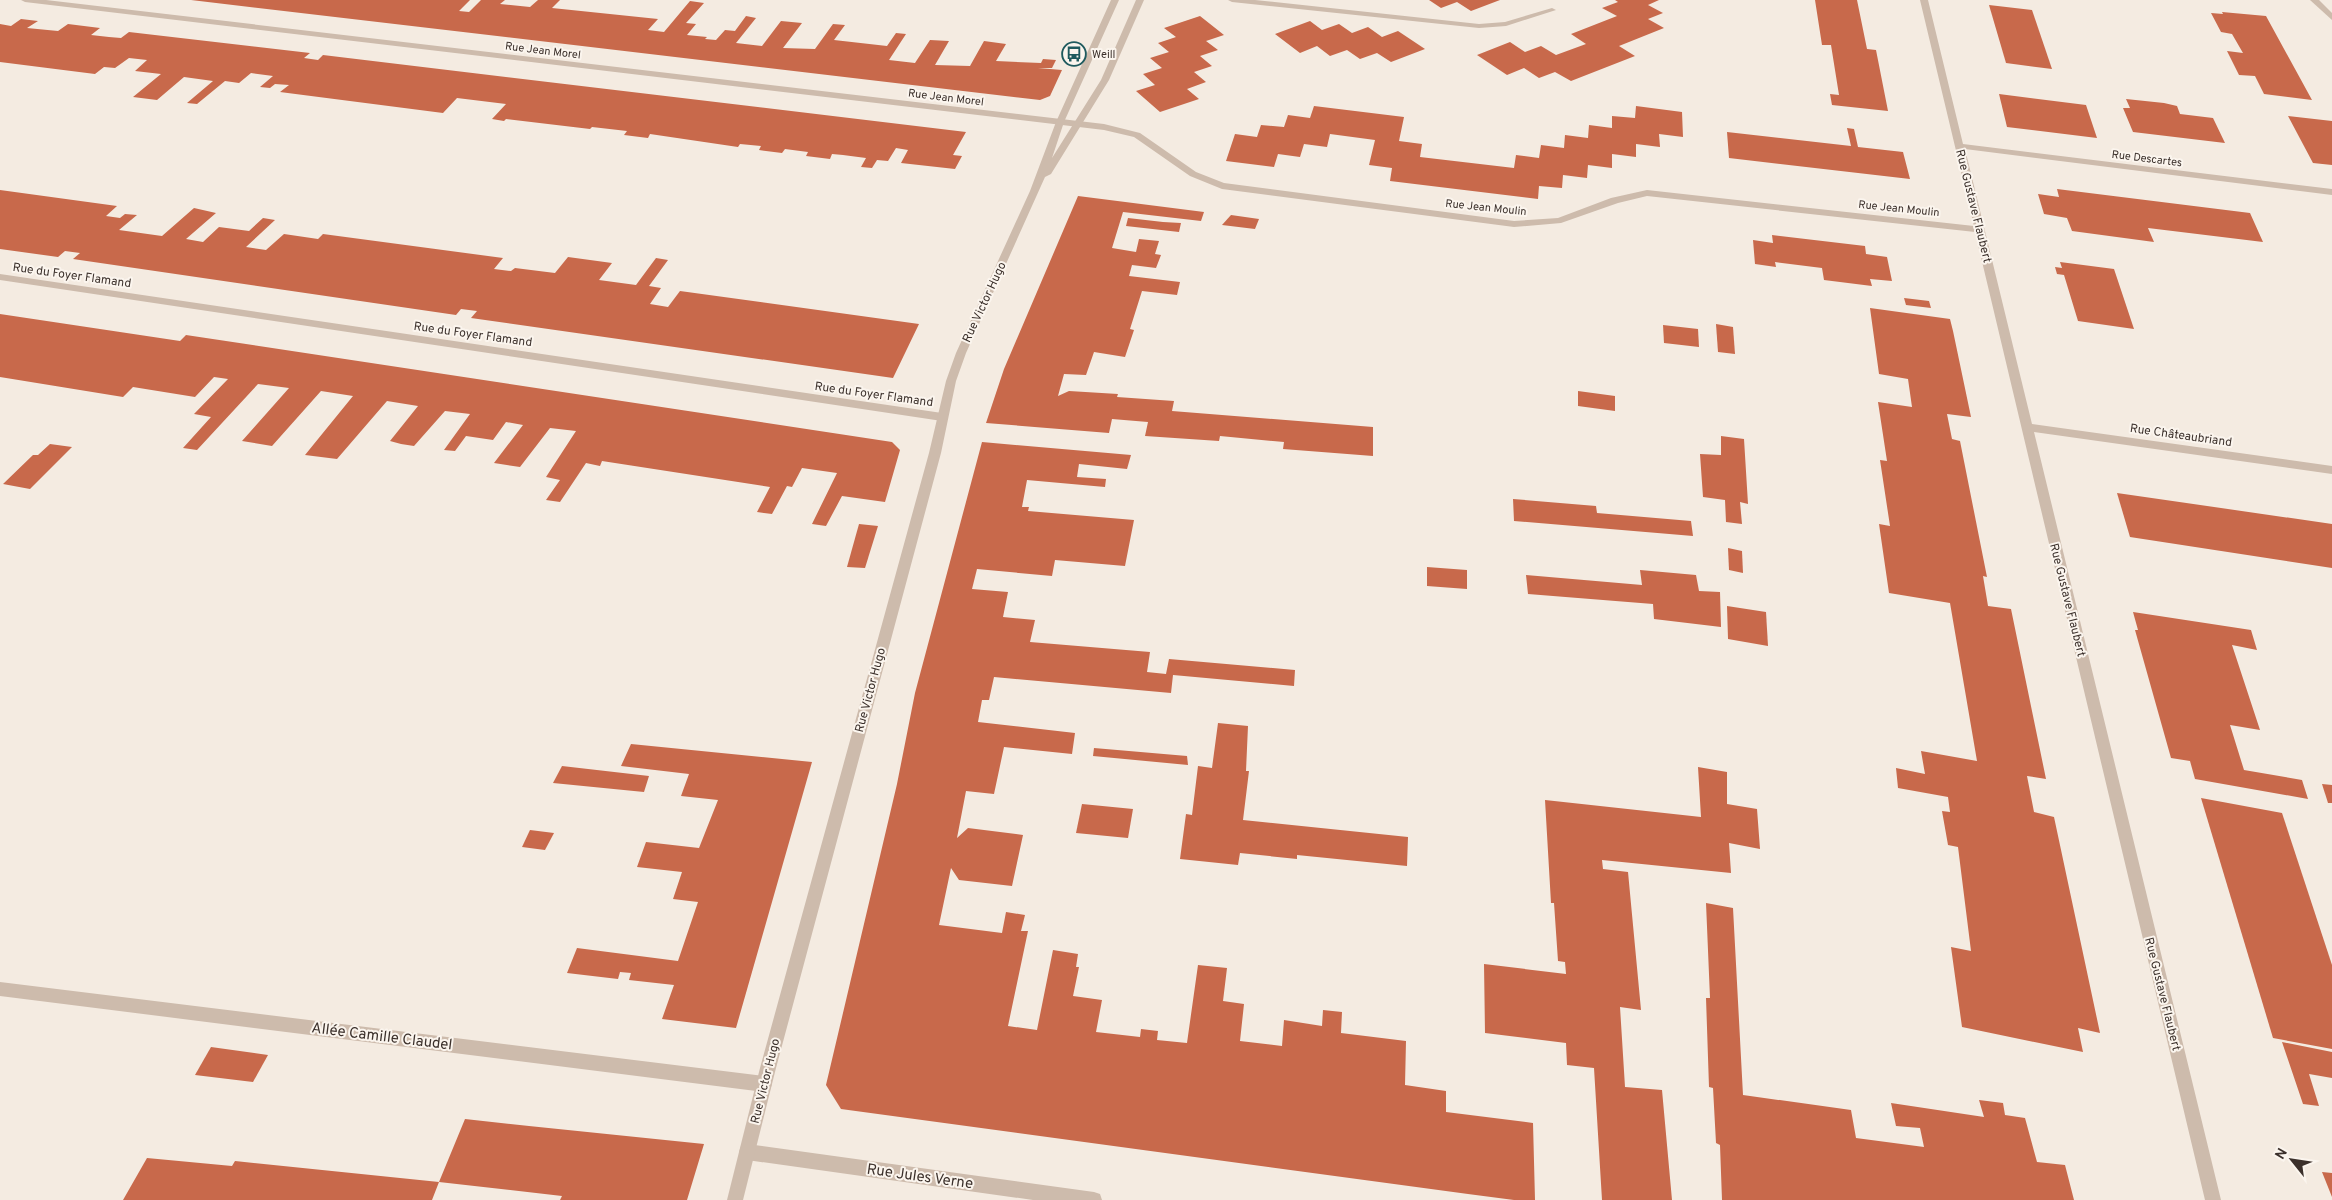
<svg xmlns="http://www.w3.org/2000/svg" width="2332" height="1200" font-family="Overpass,sans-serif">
  <rect width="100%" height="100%" fill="#f4ebe1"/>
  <g fill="#c8694b">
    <path d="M191,0H470L459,11L469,12L481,0H505L500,4L530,7L538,0H560L552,8L658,19L648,30L664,32L690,1L704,3L686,23L696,24L687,35L707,37L705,39L716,40L725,30L735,31L746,16L756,18L736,43L762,46L781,21L802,23L783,48L815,49L833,24L845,25L834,40L887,46L896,33L906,34L889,60L915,63L930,40L949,41L935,65L970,66L984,41L1006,44L996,61L1041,63L1043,59L1056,60L1052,68H1038L1062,70L1050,96L1040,100Z"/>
    <path d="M1429,0H1500L1471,11L1457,2L1441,8Z"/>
    <path d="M1615,0H1659L1648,5L1663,13L1648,19L1664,28L1619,46L1635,56L1571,81L1555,72L1539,78L1524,68L1507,75L1477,55L1510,42L1525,52L1541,46L1556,55L1586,44L1571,34L1617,16L1602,8L1618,2Z"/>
    <path d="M1815,0H1857L1867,49L1876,50L1888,111L1832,105L1830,94L1839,95L1831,45H1822Z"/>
    <path d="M1989,5L2032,10L2052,69L2006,63Z"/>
    <path d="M2222,12L2266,16L2312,100L2264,94L2255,76L2239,75L2227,51L2243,53L2232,34L2221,32L2211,13L2223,14Z"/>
    <path d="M1200,16L1224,35L1206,41L1218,50L1200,56L1212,66L1194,72L1206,82L1187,89L1199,99L1160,112L1136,91L1155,85L1143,74L1162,68L1150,58L1169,52L1158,43L1176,37L1164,28Z"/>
    <path d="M21,19L38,21L27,28L58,31L68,24L100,28L91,35L109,37L121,38L129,32L310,53L304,58L318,60L323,55L966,132L953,155L962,156L955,169L901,163L908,150L896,148L888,161L877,160L872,168L861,167L866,158L843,155L832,154L830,159L806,156L808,152L785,149L782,153L759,150L761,146L740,144L738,147L650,134L648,138L624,135L627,131L592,127L590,129L506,119L504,121L492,119L506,104L457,98L443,113L280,92L289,85L275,84L270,88L260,87L273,76L251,73L239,83L225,81L197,104L187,103L213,81L184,77L157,100L133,97L161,74L135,71L147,60L129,58L115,68L104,67L95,74L0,62V24L11,26Z"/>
    <path d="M1310,21L1322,30L1339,24L1352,33L1368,27L1382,37L1398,31L1425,49L1391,62L1377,53L1360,59L1347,50L1330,56L1317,46L1300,53L1275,34Z"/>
    <path d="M1999,94L2086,105L2097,138L2007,127Z"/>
    <path d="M2126,99L2164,103L2177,106L2180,114L2213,118L2225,143L2133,132L2123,108H2130Z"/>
    <path d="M1314,106L1404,117L1399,141L1422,144L1420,157L1514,168L1516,155L1539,158L1541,145L1564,148L1565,135L1588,138L1589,125L1612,128V116L1635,118L1636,106L1682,112L1683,137L1659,134L1660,147L1636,144V157L1612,154V168L1588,165L1587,178L1563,175L1562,188L1539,186L1538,199L1390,181L1392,168L1369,165L1375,140L1330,134L1327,147L1304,144L1300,157L1278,154L1274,167L1226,161L1235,134L1257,137L1261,125L1284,127L1288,115L1310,118Z"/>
    <path d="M2288,116L2332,121V165L2313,163Z"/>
    <path d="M1847,128L1854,129L1858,147L1903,152L1910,179L1729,158L1727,132L1851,146Z"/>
    <path d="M2057,189L2250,213L2263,242L2148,228L2154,242L2072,231L2067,218L2044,214L2038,194L2059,197Z"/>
    <path d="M0,190L117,206L106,216L120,218L125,214L137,215L119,230L162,236L194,208L216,213L186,239L203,242L219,227L249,231L263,218L275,220L246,247L266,250L284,234L318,239L323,234L503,258L494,269L511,271L515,268L555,273L568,257L612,263L599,280L636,285L656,258L668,260L649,286L661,288L650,304L668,307L680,291L919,324L893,378L471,318L477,311L461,309L456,315L73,259L80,253L65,251L58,257L0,249Z"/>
    <path d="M1078,196L1204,212L1201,221L1123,212L1112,248L1136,252L1139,239L1159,241L1155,254L1161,255L1156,268L1132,265L1129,276L1180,282L1177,295L1142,291L1130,329L1134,330L1125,357L1094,352L1086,375L1064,374L1058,396L1069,391L1118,394L1117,397L1174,401L1172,411L1373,427V456L1283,449L1284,442L1220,436L1219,441L1145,436L1148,422L1112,419L1109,433L986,423L1004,369Z"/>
    <path d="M1231,215L1259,219L1255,229L1222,225Z"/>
    <path d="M1128,218L1163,222L1181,223L1179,232L1126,226Z"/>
    <path d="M1772,235L1865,246L1866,254L1887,257L1892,281L1870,279L1872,286L1824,280L1822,268L1775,262L1776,267L1755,264L1753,240L1773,243Z"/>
    <path d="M2060,262L2114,269L2134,329L2078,321L2064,275L2057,274L2055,267L2062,268Z"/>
    <path d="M1904,298L1929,301L1931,308L1906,305Z"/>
    <path d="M1870,308L1950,319L1953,331L1971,417L1947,414L1952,439L1960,441L1987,577L1983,576L1988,606L2011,609L2046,779L2027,776L2034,812L2054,817L2100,1033L2078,1028L2083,1052L1962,1027L1951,947L1971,951L1958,847L1948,845L1942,811L1950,812L1948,797L1898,788L1896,768L1925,774L1921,751L1977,761L1950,603L1889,593L1879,524L1890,526L1880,460L1887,461L1878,402L1912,407L1908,379L1879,374Z"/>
    <path d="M0,314L180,341L186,335L892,442L900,450L885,502L842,496L826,526L812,524L837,473L802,468L792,487L787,486L772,514L757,512L770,487L602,461L600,466L586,463L560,502L546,500L560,480L546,477L576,431L550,428L520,467L494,463L523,425L506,422L493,440L466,436L455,451L444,450L470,414L445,411L414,446L401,444L390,441L418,406L387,401L337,459L305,455L353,396L321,391L272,446L242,441L289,388L258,384L197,450L183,448L211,417L194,414L228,379L214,377L195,397L133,387L123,397L0,377Z"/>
    <path d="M1716,324L1733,327L1735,354L1718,352Z"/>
    <path d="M1663,325L1698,329L1699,347L1664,343Z"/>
    <path d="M1578,391L1615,396V411L1578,406Z"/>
    <path d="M1721,436L1744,439L1748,504L1740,502L1742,524L1726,522L1725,500L1703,497L1700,454L1721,455Z"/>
    <path d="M982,442L1131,455L1127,469L1079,464L1077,477L1106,479L1105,487L1027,480L1022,507H1029L1028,511L1134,520L1125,566L1055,560L1052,576L977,569L972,589L1008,592L1003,617L1035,620L1030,642L1150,652L1147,672L1166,674L1169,659L1295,670L1294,686L1173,675L1171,693L994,677L989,700H982L978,722L1075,733L1072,754L1004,747L994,794L966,791L957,838L968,828L1023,835L1012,886L959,880L951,868L939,925L1002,933L1006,912L1025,915L1021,931H1028L1008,1026L1037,1030L1053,950L1078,954L1076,967H1079L1073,996L1102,1000L1096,1032L1140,1037L1141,1029L1158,1031L1157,1040L1187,1043L1198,965L1227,968L1223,1001L1244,1004L1240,1041L1282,1046L1284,1020L1322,1026L1323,1010L1342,1012L1341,1033L1406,1041L1405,1085L1446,1091V1112L1533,1123L1535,1200H1514L1468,1194L841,1109L826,1085L897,784L915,693Z"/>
    <path d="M50,444L72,447L30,489L3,484L33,455H38Z"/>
    <path d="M2117,493L2332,524V568L2130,537Z"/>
    <path d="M1513,499L1596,506L1597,513L1691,521L1693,536L1514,521Z"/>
    <path d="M859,524L878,526L865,568L847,567Z"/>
    <path d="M1728,548L1742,551L1743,573L1729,570Z"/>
    <path d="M1427,567L1467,570V589L1427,586Z"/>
    <path d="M1640,570L1696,575L1699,591L1720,592L1721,627L1654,619L1653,604L1528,594L1526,575L1642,585Z"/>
    <path d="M1727,606L1766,612L1768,646L1728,639Z"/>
    <path d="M2133,612L2251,630L2257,650L2232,645L2260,730L2230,725L2244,770L2302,780L2308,799L2195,779L2190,761L2171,758L2135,630H2138Z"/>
    <path d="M1218,723L1248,726L1246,771H1249L1243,820L1408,837L1407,866L1297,855V859L1240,853L1238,865L1180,859L1186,814L1192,815L1198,766L1212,768Z"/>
    <path d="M631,744L812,762L736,1028L662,1019L674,985L629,980L631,973L620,972L618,979L567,973L577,948L678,961L698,902L673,899L682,872L637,867L646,842L699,848L718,800L681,796L689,774L621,766Z"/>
    <path d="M1094,748L1187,756L1188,765L1093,756Z"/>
    <path d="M562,766L649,776L644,792L553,783Z"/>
    <path d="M1698,767L1727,772V804L1757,809L1760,849L1729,843L1731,873L1602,860L1603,869L1628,872L1641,1010L1620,1007L1625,1087L1662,1090L1672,1200H1602L1594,1068L1567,1065L1566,1043L1485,1033L1484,964L1566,974L1565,962L1558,961L1554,903H1551L1545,800L1701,817Z"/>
    <path d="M2322,784L2332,785V803H2328Z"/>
    <path d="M2201,798L2282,813L2332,965V1049L2273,1038Z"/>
    <path d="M1082,804L1133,809L1128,838L1076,833Z"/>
    <path d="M530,830L554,833L545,850L522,847Z"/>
    <path d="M1706,903L1733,908L1743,1095L1851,1110L1856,1138L1924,1147L1920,1128L1896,1126L1891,1103L1984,1117L1979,1100L2003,1103L2005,1115L2025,1118L2037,1162L2065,1165L2074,1200H1722L1720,1145L1716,1143L1713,1088L1709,1087L1706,998H1710Z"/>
    <path d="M2282,1042L2332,1052V1078L2309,1074L2319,1106L2303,1104Z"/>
    <path d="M211,1047L268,1055L253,1082L195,1075Z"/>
    <path d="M465,1119L529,1126L704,1144L687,1200H560L562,1196L439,1182Z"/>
    <path d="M147,1158L232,1166L235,1161L439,1182L432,1200H123Z"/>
    <path d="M2322,1172L2332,1173V1197Z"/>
  </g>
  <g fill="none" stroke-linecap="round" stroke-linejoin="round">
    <path fill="#cdbbac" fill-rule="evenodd" d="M0,982L764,1076L770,1078L772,1084L770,1090L764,1092L0,996Z"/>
    <g fill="#cdbbac" fill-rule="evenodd">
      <path d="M21,0H46L1104,124L1140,133L1196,172L1224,183L1514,221L1558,218L1611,198L1647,190L1974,226L1920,0H1928L1963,144L2332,189V195L1965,149L2032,424L2332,466V474L2034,432L2221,1200H2205L1975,232L1647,196L1618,203L1561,223L1514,227L1222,189L1190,176L1134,137L1104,130L25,2Z"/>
      <path d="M1228,0H1255L1479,24L1505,22L1552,8L1556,10L1506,26L1479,28L1232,2Z"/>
      <path d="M2310,0H2319L2332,13V20Z"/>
      <path d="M0,274L942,413L948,417L942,421L0,280Z"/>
      <path d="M747,1144L1094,1192L1100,1194L1102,1200H1033L747,1160L741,1158L739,1152L741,1146Z"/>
    </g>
    <path fill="#cdbbac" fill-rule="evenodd" d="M1111,0H1119L1064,122L1052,158L1101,80L1136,0H1144L1109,80L1051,174L1045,177L966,353L956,381L941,453L776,1068L743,1200H727L760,1068L929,453L946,381L956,353L1030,191L1056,122Z"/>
  </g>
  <defs>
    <g id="bus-ring" transform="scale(1.25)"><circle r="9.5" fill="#fbf5ee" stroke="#1f5a5e" stroke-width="1.5"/><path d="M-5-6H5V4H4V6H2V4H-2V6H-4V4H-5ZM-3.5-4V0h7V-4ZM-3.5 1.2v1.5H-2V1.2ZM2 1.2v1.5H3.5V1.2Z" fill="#1f5a5e"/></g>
  </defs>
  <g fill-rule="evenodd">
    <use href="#bus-ring" x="1074" y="54"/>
  </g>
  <g text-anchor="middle" stroke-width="4" stroke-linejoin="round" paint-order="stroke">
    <g font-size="11" fill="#3b302b" stroke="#fbf5ee">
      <text transform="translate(543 50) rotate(7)" y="4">Rue Jean Morel</text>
      <text transform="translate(946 97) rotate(7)" y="4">Rue Jean Morel</text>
      <text transform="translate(2147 158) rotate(7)" y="4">Rue Descartes</text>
      <text transform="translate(1486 207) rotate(6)" y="4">Rue Jean Moulin</text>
      <text transform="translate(1899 208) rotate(6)" y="4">Rue Jean Moulin</text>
    </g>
    <g font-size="11" fill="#3b302b" stroke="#fbf5ee" text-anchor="start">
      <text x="1092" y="58">Weill</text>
    </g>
    <g font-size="12" fill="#3b302b" stroke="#fbf5ee">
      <text transform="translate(1974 206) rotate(76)" y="4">Rue Gustave Flaubert</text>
      <text transform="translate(72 275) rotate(8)" y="4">Rue du Foyer Flamand</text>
      <text transform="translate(984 302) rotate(-65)" y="4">Rue Victor Hugo</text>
      <text transform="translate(473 334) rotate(8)" y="4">Rue du Foyer Flamand</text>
      <text transform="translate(874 394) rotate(8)" y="4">Rue du Foyer Flamand</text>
      <text transform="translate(2181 435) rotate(8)" y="4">Rue Châteaubriand</text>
      <text transform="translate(2068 600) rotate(76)" y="4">Rue Gustave Flaubert</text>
      <text transform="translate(870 690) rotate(-75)" y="4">Rue Victor Hugo</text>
      <text transform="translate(2163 994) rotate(76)" y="4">Rue Gustave Flaubert</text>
      <text transform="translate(765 1081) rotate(-76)" y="4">Rue Victor Hugo</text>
    </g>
    <g font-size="15" fill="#3b302b" stroke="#fbf5ee">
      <text transform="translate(382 1036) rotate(7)" y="5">Allée Camille Claudel</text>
      <text transform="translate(920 1176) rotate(8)" y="5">Rue Jules Verne</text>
    </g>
  </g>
  <g transform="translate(2292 1160) rotate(300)" stroke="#fbf5ee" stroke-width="4" paint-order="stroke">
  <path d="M0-4L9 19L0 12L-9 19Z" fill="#3b302b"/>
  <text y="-8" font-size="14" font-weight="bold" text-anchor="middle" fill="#3b302b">N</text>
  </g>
</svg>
